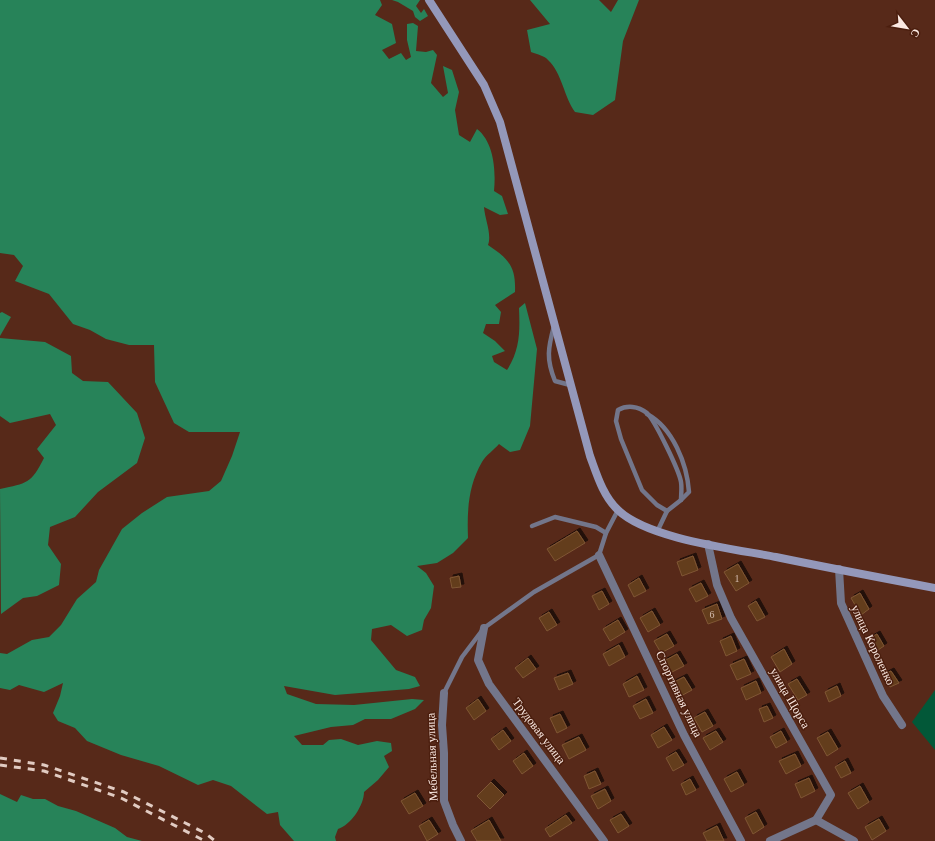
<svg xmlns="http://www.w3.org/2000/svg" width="935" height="841" font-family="'Times New Roman',serif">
  <defs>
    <filter id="shadow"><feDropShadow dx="3" dy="-3" stdDeviation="0" flood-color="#0009"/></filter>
  </defs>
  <rect width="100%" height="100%" fill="#572919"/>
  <path fill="#025838" d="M935,690V750L912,722Z"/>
  <g fill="#278359">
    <path d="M0,0H380L382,5L375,15L392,24L396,43L382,50L389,59L401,53L406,60L411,57L407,40V24L413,23L418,26L416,51L426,52L433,50L437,55L431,83L443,97L448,93L443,66L452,70L459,92L455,110L459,135L470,142L477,129C494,142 496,171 494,191L502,196L508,214L500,215L484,207C485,220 492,234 488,245C509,259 516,267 515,292L495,305L501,312L499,324H486L483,333L495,341L505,351L492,356L494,362L507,370C520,350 520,332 519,308L525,303L537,349L530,426L520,450L510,452L499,444C494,450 486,455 482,462C468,486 467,512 468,538L453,553L437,563L417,566L426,573L434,586L431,608L424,620L422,630L407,636L391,625L372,629L371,640L396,670L415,677L420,686L409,689L335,695L284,686L287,694L316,704L354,705L412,699L424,700L415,709L391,719H365L353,725L331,727L294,736L302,745H323L329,740L341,739L358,745L377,741L391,743L392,751L384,756L389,767L378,780L364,792C364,805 351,825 338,829L335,837L336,841H294L280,825L278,812L267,814L231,786L213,780L198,785L159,766L121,755L87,741L75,728L58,721L53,713L60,696L63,683L44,692L19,685L10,690L0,688V653L7,654L32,640L49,637L61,625L77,599L96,582L99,570L122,529L142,513L167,497L209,491L221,481L232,456L240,432H189L174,423L155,382L154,345H129L106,339L90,330L73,324L49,294L15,281L23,266L14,255L0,253Z"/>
    <path d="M392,0H420L416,6L421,13L424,9L428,16L420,21L415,17L413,11L398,2Z"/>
    <path d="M530,0H599L611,12L618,0H639L623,41L615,100L593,115L575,112C564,97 562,73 548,60C545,56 536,54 531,52L527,30L550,24Z"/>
    <path d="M2,312L11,317L0,336V313Z"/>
    <path d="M0,338L45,342L71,356L72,373L83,381L108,382L137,413L145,438L137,463L98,492L75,517L50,527L48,545L61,564L59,585L37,596L23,598L1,614L0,489C27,483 31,484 44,458L37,449L56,425L50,414L10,423L0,416Z"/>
    <path d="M0,794L17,802L21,795L33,799H45L58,806L76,811L115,828L127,837L142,841H0Z"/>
  </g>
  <g fill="#643d1b" stroke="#7f5634" filter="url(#shadow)">
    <path d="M577,531L585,543L555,561L547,549Z"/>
    <path d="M693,556L698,570L682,576L677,562Z"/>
    <path d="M738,564L749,583L736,591L724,572Z"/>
    <path d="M459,576L461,587L452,588L450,578Z"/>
    <path d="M639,578L646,591L634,597L628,585Z"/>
    <path d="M701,583L708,596L696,602L689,589Z"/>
    <path d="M602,591L609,604L599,610L592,596Z"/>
    <path d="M860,593L869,609L861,615L851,598Z"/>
    <path d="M756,601L765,617L757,621L748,606Z"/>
    <path d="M717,604L722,619L708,624L702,610Z"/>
    <path d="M652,611L660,625L648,632L640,618Z"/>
    <path d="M549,612L557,625L547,631L539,618Z"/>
    <path d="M618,620L625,632L610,641L603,629Z"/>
    <path d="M667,634L674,646L661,653L654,641Z"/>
    <path d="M877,634L884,646L875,652L868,639Z"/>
    <path d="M731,636L737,651L726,656L720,641Z"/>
    <path d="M619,645L625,657L609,666L603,654Z"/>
    <path d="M784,649L792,664L780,672L771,657Z"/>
    <path d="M677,654L684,666L670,673L664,661Z"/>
    <path d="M528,658L536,669L523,678L515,668Z"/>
    <path d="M744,659L751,674L737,680L730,665Z"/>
    <path d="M891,671L899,683L890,687L883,675Z"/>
    <path d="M568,673L573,684L559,690L554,678Z"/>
    <path d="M637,676L644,690L629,697L623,684Z"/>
    <path d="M684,677L692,690L679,697L672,683Z"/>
    <path d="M797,679L807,695L798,700L788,684Z"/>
    <path d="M756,681L761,693L746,700L741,688Z"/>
    <path d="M837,686L841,696L829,702L825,692Z"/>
    <path d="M478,699L486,711L474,720L466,708Z"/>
    <path d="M646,699L653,713L640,719L633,706Z"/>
    <path d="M767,706L773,718L764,722L759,709Z"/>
    <path d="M705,712L713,726L702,732L694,718Z"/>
    <path d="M560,714L567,728L557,733L550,718Z"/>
    <path d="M664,727L672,740L658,748L651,735Z"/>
    <path d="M503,730L511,741L499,750L491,739Z"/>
    <path d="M716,731L723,742L710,750L703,738Z"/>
    <path d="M781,731L787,742L776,748L770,737Z"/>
    <path d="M828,732L838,749L827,756L817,738Z"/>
    <path d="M579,737L586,750L569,759L562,745Z"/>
    <path d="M676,752L684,765L673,771L666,758Z"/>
    <path d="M524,753L533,766L522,774L513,761Z"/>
    <path d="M795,754L801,766L786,774L779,761Z"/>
    <path d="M845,761L851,773L841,778L835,767Z"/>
    <path d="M595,771L601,784L589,789L584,776Z"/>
    <path d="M737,772L744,785L731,792L724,779Z"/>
    <path d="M809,778L815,791L801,798L795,784Z"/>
    <path d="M690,779L696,790L686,795L681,784Z"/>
    <path d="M491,782L504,795L490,809L477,796Z"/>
    <path d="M860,786L869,802L858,809L848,793Z"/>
    <path d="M605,789L611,801L598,809L591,796Z"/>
    <path d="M415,793L423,806L409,814L401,801Z"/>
    <path d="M756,812L764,827L753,834L745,818Z"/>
    <path d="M621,814L629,826L618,833L610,820Z"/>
    <path d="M566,815L572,823L550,837L545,829Z"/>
    <path d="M879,819L886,831L872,840L865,827Z"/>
    <path d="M429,820L438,834L427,841L419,826Z"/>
    <path d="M489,820L501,841H477L471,831Z"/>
    <path d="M717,826L724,841H707L703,833Z"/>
  </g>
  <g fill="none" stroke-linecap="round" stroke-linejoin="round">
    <g stroke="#73768b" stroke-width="4.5">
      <path d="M554,326C548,348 546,359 555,381L570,385"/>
      <path d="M647,414C673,428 687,464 689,492L681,500L667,511L657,532"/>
      <path d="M667,511L657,505L642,490L621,439L616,421L618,410C627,405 638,406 647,413C655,421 679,470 681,482C682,488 681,495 681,500"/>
      <path d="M532,526L555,517L596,527L606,533"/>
      <path d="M444,693L462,657L484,628L534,592L599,555L606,533L618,510"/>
    </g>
    <g stroke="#73768b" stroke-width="8">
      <path d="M708,544L717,585L731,618L831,795L816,820L854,841"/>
      <path d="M599,555L684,735L741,841"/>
      <path d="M839,569L841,603L883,696L902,725"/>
      <path d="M484,628L478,660L489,684L604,841"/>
      <path d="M444,693L442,725L444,753V801L453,825L461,841"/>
      <path d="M770,841L816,820"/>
    </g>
    <path stroke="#9498ba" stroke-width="8" d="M429,0L484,85L500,122L590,456C597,475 603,496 618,510C648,539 735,549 776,557C829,568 882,578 935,588"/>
    <g stroke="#e1cbc2" stroke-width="3" stroke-dasharray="7 7" stroke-linecap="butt">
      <path d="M0,758L44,765L124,792L205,833L215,841"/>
      <path d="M0,765L44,771L121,798L205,841"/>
    </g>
  </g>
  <g text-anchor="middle" stroke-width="3" stroke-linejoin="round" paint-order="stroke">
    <g font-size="10" fill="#d5beb0">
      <text x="737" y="582">1</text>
      <text x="712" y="618">6</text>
    </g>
    <g font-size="12" fill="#fbe9e2" stroke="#4b1e0e">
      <text transform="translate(873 645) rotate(65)" y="4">улица Короленко</text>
      <text transform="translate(679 694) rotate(65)" y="4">Спортивная улица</text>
      <text transform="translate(790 698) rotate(60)" y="4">улица Щорса</text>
      <text transform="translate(539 731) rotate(53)" y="4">Трудовая улица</text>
      <text transform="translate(432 757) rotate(-92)" y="4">Мебельная улица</text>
    </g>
  </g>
  <g transform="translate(907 28) rotate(121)" stroke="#4b1e0e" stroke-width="3" paint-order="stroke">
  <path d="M0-3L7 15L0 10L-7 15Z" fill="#fbe9e2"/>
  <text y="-6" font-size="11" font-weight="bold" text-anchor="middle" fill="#fbe9e2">С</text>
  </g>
</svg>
